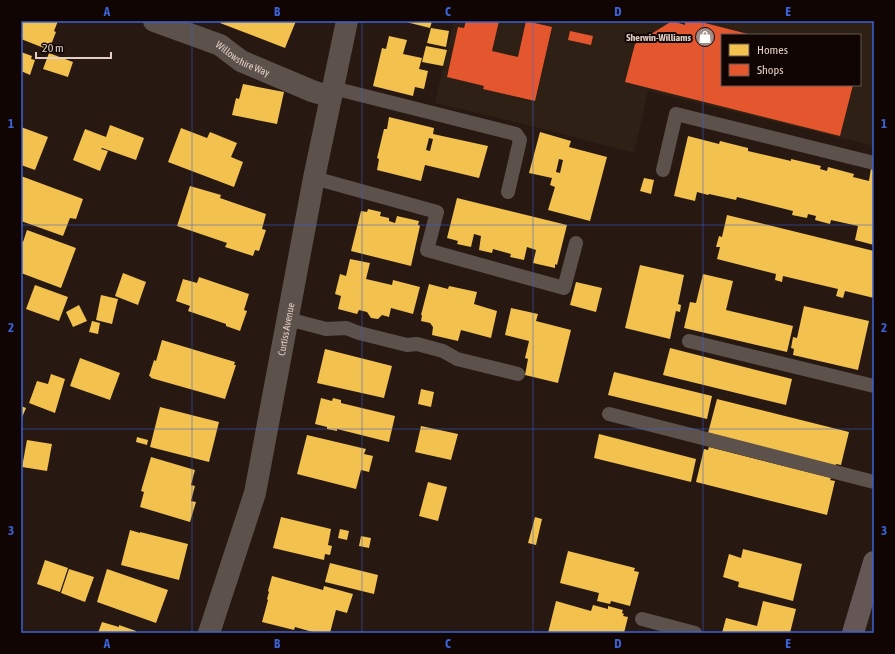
<svg xmlns="http://www.w3.org/2000/svg" width="895" height="654" font-family="'Asap Condensed',sans-serif">
  <rect width="100%" height="100%" fill="#271812"/>
  <path fill="#2e2015" fill-rule="evenodd" d="M454,21H874V146L648,91L634,153L535,127L435,103ZM722,35H860V85H722Z"/>
  <g fill="#f2c14e" fill-rule="evenodd">
    <path d="M21,21H58L54,31L56,32L49,50L21,39Z"/>
    <path d="M221,21H296L285,48L220,23Z"/>
    <path d="M402,21H432L430,28Z"/>
    <path d="M431,28L449,31L446,47L427,43Z"/>
    <path d="M389,36L407,40L403,54L422,58L419,69L428,71L424,89L415,87L413,96L373,86L382,48L386,49Z"/>
    <path d="M426,46L447,50L443,66L422,62Z"/>
    <path d="M21,52L32,56L31,59L35,60L30,75L21,71Z"/>
    <path d="M49,53L73,62L68,77L43,69Z"/>
    <path d="M243,84L284,92L277,124L232,115L236,98L239,99Z"/>
    <path d="M389,117L434,128L433,134L488,146L479,178L425,165L421,181L377,170L379,159L377,158L384,129H387ZM429,138L433,139L430,151L426,150Z"/>
    <path d="M110,125L144,138L136,160L102,148L101,149L108,151L100,171L73,160L85,129L106,137Z"/>
    <path d="M21,127L48,137L35,170L21,165Z"/>
    <path d="M181,128L207,138L210,132L237,143L231,157L243,162L234,187L168,162Z"/>
    <path d="M540,132L571,141L569,147L607,157L590,221L548,210L555,187L550,185L552,178L529,173ZM559,159L563,160L560,173L556,172Z"/>
    <path d="M688,136L719,144L720,141L748,148V151L791,161V159L821,166L820,169L827,171L828,167L854,174L853,177L869,181L871,168L874,169V245L855,240L858,226L831,220L830,224L815,220L816,216L808,214L807,218L792,215L793,211L737,197L736,200L709,194L708,195L697,192L695,201L674,196Z"/>
    <path d="M21,176L83,199L76,219L70,218L63,236L21,221Z"/>
    <path d="M644,178L654,180L651,194L640,191Z"/>
    <path d="M190,186L221,195L220,198L266,214L262,229L266,230L259,251L255,250L253,256L225,247L227,243L177,226Z"/>
    <path d="M457,198L567,225L557,265L555,264V268L533,263L536,250L527,247L524,260L510,257L511,254L493,249L492,253L479,250L481,236L474,234L471,247L457,244L458,241L447,238Z"/>
    <path d="M368,209L381,212L380,216L389,218V221L395,223L397,216L419,221L418,225L420,226L411,266L351,251L361,211L367,212Z"/>
    <path d="M727,215L874,251V298L845,291L843,298L836,296L838,289L783,276L782,282L775,280L776,274L717,259L720,247H716L719,236L722,237Z"/>
    <path d="M27,230L76,248L61,288L21,273V241L23,242Z"/>
    <path d="M350,259L370,263L366,279L392,285L393,280L420,287L413,314L391,308L389,317L382,315L378,319L371,318L367,312L359,310L357,314L338,309L341,296L335,294L340,274L346,276Z"/>
    <path d="M640,265L684,275L678,304L681,305L680,312L676,311L670,339L625,328Z"/>
    <path d="M123,273L146,282L138,305L115,296Z"/>
    <path d="M703,274L733,281L726,310L793,326L787,352L684,328L690,302L696,303Z"/>
    <path d="M199,277L249,294L244,310L247,311L240,331L226,326V324L188,311L190,306L176,301L183,279L197,283Z"/>
    <path d="M576,282L602,288L596,312L570,305Z"/>
    <path d="M429,284L448,289L449,286L477,292L474,304L497,311L491,338L461,330L458,341L432,335L433,327L430,323L421,321L422,315H421Z"/>
    <path d="M35,285L68,297L59,321L26,309Z"/>
    <path d="M101,295L118,299L112,324L96,320Z"/>
    <path d="M79,305L87,321L73,327L66,312Z"/>
    <path d="M804,306L869,321L858,370L793,355L794,349L791,348L793,337L797,338Z"/>
    <path d="M511,308L538,314L536,321L571,330L558,383L525,375L528,359L525,358L529,341L505,335Z"/>
    <path d="M92,321L100,323L98,334L89,332Z"/>
    <path d="M162,340L235,362L234,365H236L225,399L151,378V377L149,376L154,360L156,361Z"/>
    <path d="M670,348L792,379L786,405L663,375Z"/>
    <path d="M325,349L392,366L384,398L317,383Z"/>
    <path d="M80,358L120,373L110,400L70,386Z"/>
    <path d="M614,372L712,396L707,419L608,395Z"/>
    <path d="M51,374L65,379L55,413L29,403L37,381L48,384Z"/>
    <path d="M421,389L434,392L431,407L418,404Z"/>
    <path d="M321,398L332,401L333,398L341,400V403L395,416L389,442L337,429V431L327,429V427L315,424Z"/>
    <path d="M717,399L849,432L841,465L836,464L835,467L708,433Z"/>
    <path d="M21,406L26,408L21,420Z"/>
    <path d="M160,407L219,422L209,462L150,447Z"/>
    <path d="M421,426L458,434L451,460L415,452Z"/>
    <path d="M599,434L696,459L691,482L594,458Z"/>
    <path d="M307,435L366,449L364,454L373,456L369,472L361,470L356,489L297,474Z"/>
    <path d="M137,437L148,440L147,445L136,442Z"/>
    <path d="M27,440L52,444L47,471L22,467Z"/>
    <path d="M709,447L831,478L830,480L835,481L827,515L696,482L704,449L708,450Z"/>
    <path d="M151,457L195,470L191,485L195,486L191,501L196,502L190,522L140,507L144,492L141,491Z"/>
    <path d="M428,482L447,487L438,521L419,516Z"/>
    <path d="M281,517L331,529L328,545L332,546L330,555L325,554L324,560L273,548Z"/>
    <path d="M535,517L542,519L536,545L528,543Z"/>
    <path d="M340,529L349,531L347,540L338,538Z"/>
    <path d="M130,530L140,533V532L188,544L179,580L121,565Z"/>
    <path d="M361,536L371,538L369,548L359,546Z"/>
    <path d="M743,549L802,564L793,601L738,587L739,582L723,577L729,554L741,558Z"/>
    <path d="M568,551L635,568L634,571L639,572L630,606L611,601L610,604L597,601L599,593L560,583Z"/>
    <path d="M45,560L68,568L60,592L37,584Z"/>
    <path d="M330,563L378,575L374,594L325,582Z"/>
    <path d="M69,569L94,577L85,602L61,593Z"/>
    <path d="M107,569L168,590L156,623L97,602Z"/>
    <path d="M272,576L323,590L324,586L353,594L347,613L336,610L330,633H316L295,627L294,630L262,622L268,600L267,599L269,592L268,591Z"/>
    <path d="M556,601L591,611L593,605L608,609V606L623,610L622,613L624,614L623,616L628,617L624,633H548Z"/>
    <path d="M763,601L796,609L790,633H722L726,618L757,626Z"/>
    <path d="M102,622L119,627V625L136,631V633H98Z"/>
  </g>
  <g fill="#e4572e">
    <path d="M466,21H499L492,51L518,57L526,21L552,27L535,101L483,89L484,86L447,77L458,27L464,28Z"/>
    <path d="M672,21L685,25V21H697L748,34L722,35V85H853L840,136L625,82L635,44Z"/>
    <path d="M570,31L593,36L591,45L568,40Z"/>
  </g>
  <g fill="none" stroke-linecap="round" stroke-linejoin="round">
    <g stroke="#5d514c" stroke-width="14">
      <path d="M333,88L516,134L520,140L508,192"/>
      <path d="M663,170L676,114L874,163"/>
      <path d="M314,178L437,212L427,250L564,288L576,243"/>
      <path d="M288,319L326,329L346,328L359,333L407,345L417,344L443,351L457,359L518,374"/>
      <path d="M689,341L874,386"/>
      <path d="M609,414L874,482"/>
      <path d="M642,619L695,633"/>
    </g>
    <g stroke="#5d514c" stroke-width="22">
      <path id="s1" d="M154,21L220,45L241,61L312,91L331,97"/>
      <path id="s2" d="M209,633L255,493L314,178L347,21"/>
    </g>
    <path stroke="#645755" stroke-width="22" d="M853,633L874,562"/>
  </g>
  <path fill="none" stroke="#3b61d5" stroke-width="1" stroke-opacity="0.55" d="M192,21V633M362,21V633M533,21V633M703,21V633M21,225H874M21,429H874"/>
  <defs>
    <g id="shop-disc" transform="scale(1)"><circle r="9.5" fill="#a18e87" stroke="#100502"/><path d="M-5-2.5h2.3a2.7 3.5 0 0 1 5.4 0H5L5.5 6h-11ZM-1.5-2.5h3a1.5 2.3 0 0 0-3 0Z" fill="#fff"/></g>
  </defs>
  <g fill-rule="evenodd">
    <use href="#shop-disc" x="705" y="37"/>
  </g>
  <g text-anchor="middle" stroke-width="4" stroke-linejoin="round" paint-order="stroke">
    <g font-size="10" font-weight="bold" fill="#e2cec6" stroke="#100502" text-anchor="end">
      <text x="691" y="41">Sherwin-Williams</text>
    </g>
    <g font-size="10" fill="#e2cec6" stroke="#100502">
      <text dy="4" stroke="none"><textPath href="#s1" startOffset="97">Willowshire Way</textPath></text>
      <text dy="4" stroke="none"><textPath href="#s2" startOffset="314">Curtiss Avenue</textPath></text>
    </g>
  </g>
  <rect width="895" height="654" fill="none" stroke="#100502" stroke-width="44"/>
  <rect x="721" y="34" width="140" height="52" fill="#100502" stroke="#645550"/>
  <rect x="729" y="44" width="20" height="12" fill="#f2c14e" stroke="#645550"/>
  <text x="757" y="54" font-size="12" fill="#e2cec6">Homes</text>
  <rect x="729" y="64" width="20" height="12" fill="#e4572e" stroke="#645550"/>
  <text x="757" y="74" font-size="12" fill="#e2cec6">Shops</text>
  <path d="M36 52v6h75v-6" fill="none" stroke="#e2cec6" stroke-width="2"/>
  <text x="42" y="52" font-size="12" fill="#e2cec6" stroke="#100502" stroke-width="3" paint-order="stroke">20 m</text>
  <rect x="22" y="22" width="851" height="610" fill="none" stroke="#3b61d5" stroke-width="1.5"/>
  <g font-size="13" text-anchor="middle" font-weight="bold" fill="#3b61d5">
    <text x="107" y="16">A</text>
    <text x="277" y="16">B</text>
    <text x="448" y="16">C</text>
    <text x="618" y="16">D</text>
    <text x="788" y="16">E</text>
    <text x="11" y="128">1</text>
    <text x="884" y="128">1</text>
    <text x="11" y="332">2</text>
    <text x="884" y="332">2</text>
    <text x="11" y="535">3</text>
    <text x="884" y="535">3</text>
    <text x="107" y="648">A</text>
    <text x="277" y="648">B</text>
    <text x="448" y="648">C</text>
    <text x="618" y="648">D</text>
    <text x="788" y="648">E</text>
  </g>
</svg>
